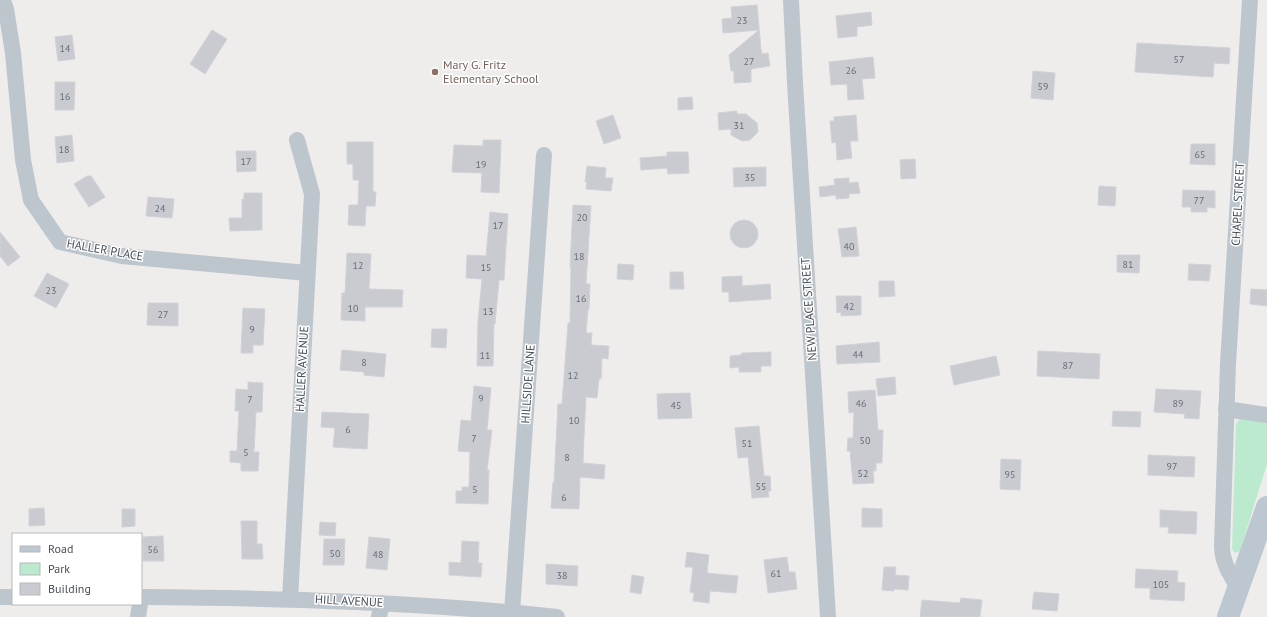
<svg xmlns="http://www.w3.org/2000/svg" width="1267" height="617" font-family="'PT Sans',sans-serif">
  <rect width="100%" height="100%" fill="#efecec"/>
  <path fill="#bceace" d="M1241,417H1246L1267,423V464L1240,551L1235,553L1232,549L1236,424Z"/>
  <g fill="#cacbd1" stroke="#d0d2d7">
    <path d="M757,5L761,50L762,54L768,53L770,66L751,69V82L734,83V71H731L729,55L759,30L723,33L722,19L732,18L731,7Z"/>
    <path d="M871,12L872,25L857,27V36L838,38L836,16Z"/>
    <path d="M212,30L227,39L205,74L190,64Z"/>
    <path d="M72,35L75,59L58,61L55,37Z"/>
    <path d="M1137,43L1230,48L1229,64L1214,63L1213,77L1135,72Z"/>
    <path d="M873,57L875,78L862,79L864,99L848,100L847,84L831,85L829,62Z"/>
    <path d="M1033,71L1055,73L1053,100L1031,98Z"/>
    <path d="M55,82H75L74,110H55Z"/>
    <path d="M692,97L693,109L678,110V98Z"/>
    <path d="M737,111V114H746L757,123L758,132L750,140L742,141L731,135V129L719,130L718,113Z"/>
    <path d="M613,115L621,138L604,144L596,121Z"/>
    <path d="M856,115L858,141H850L852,158L837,160L836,142L832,143L830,121H834V117Z"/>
    <path d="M72,135L74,161L57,163L55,137Z"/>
    <path d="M483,140H501L499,193L481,192L482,173L452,172L454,145L483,146Z"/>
    <path d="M347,142H373V192H376L375,206H366L365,226L348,225L349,205H358L359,180H353V164H347Z"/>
    <path d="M1191,144H1215V165L1190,164Z"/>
    <path d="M236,151H256V171L237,172Z"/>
    <path d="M667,152H688L689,173L668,174L667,168L641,170L640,158L667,156Z"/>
    <path d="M915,159L916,178L901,179L900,160Z"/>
    <path d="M587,166L606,168L605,178H613L611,191L586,189L587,182H585Z"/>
    <path d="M766,167V186L734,187L733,168Z"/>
    <path d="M87,176H91L105,197L89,207L74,184Z"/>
    <path d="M849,178V183L858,182L860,193L849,194V198L836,199V195L820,197L819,187L835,185L834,179Z"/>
    <path d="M1099,186L1116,187L1115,206L1098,205Z"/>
    <path d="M1183,190L1215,191V208L1207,207V212H1191V207H1182Z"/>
    <path d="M244,193H262V230L230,231L229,218H242V199H244Z"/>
    <path d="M148,197L174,199L172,218L146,216Z"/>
    <path d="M573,205L591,206L586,284H590L589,309H588L586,333H592L591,345L609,346L608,359L602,358L601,379H599L597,398L586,397L584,437L583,463L605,465L604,479L580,477L579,509L551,508L553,482L554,483L558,404H562L568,323H570L571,267H570Z"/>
    <path d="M490,212L508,214L504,280H499L495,324L494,323L493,366H477L478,322L482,279L466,278L467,255L486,256Z"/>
    <circle cx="744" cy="234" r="14"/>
    <path d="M856,227L859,256L842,257L838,229Z"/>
    <path d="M0,232L20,257L8,266L0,256Z"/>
    <path d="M347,253L371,254L369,289L403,290L402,307H365V321L341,320L342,293H345Z"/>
    <path d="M1117,255H1140L1139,273L1117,272Z"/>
    <path d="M618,264L634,265L633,280L617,279Z"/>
    <path d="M1189,264L1211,265L1209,281L1188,280Z"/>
    <path d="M670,272H683L684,289H670Z"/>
    <path d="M47,273L69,284L56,308L34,296Z"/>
    <path d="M742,276V286L770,284L771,299L729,302V292H722V277Z"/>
    <path d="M879,281H894L895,296L879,297Z"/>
    <path d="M1251,289L1267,290V306L1250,304Z"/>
    <path d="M836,296H861V315L841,316V312L837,313Z"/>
    <path d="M148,303H178V326L147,325Z"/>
    <path d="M243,308L265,309L263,345H253V353H241Z"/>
    <path d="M432,329H447L446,348L431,347Z"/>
    <path d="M879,342L880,362L837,364L836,346Z"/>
    <path d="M342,350L386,354L384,377L364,375V372L340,370Z"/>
    <path d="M1038,351L1100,354L1099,379L1037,376Z"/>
    <path d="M771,352V366H761V372H739V367L730,368V356L741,355L742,353Z"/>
    <path d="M996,356L1000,375L954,385L950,366Z"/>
    <path d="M895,377L896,394L878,396L876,379Z"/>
    <path d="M248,382L263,383L262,412H256L254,452H259L258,471H241V463L230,462V451H237L239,411H235L236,389L248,390Z"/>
    <path d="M474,386L491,388L487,430H492L487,470H489L488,504L456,503V491H462V487H469L470,452L458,451L461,420L471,421Z"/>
    <path d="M1156,389L1201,391L1199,419L1184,418L1185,414L1154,412Z"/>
    <path d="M875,390L878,430H883L882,463H876V471H873L874,483L853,484L850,451H847L848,438H853L854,412L849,413L848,392Z"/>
    <path d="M690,393L692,418L658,419L657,394Z"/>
    <path d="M1113,411L1141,412L1140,427L1112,426Z"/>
    <path d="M322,412L369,414L367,449L333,447L335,428L321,427Z"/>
    <path d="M759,426L764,476H770L771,491H768L769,497L752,498L748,457L738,458L735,428Z"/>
    <path d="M1148,455L1195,457L1194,477L1148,475Z"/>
    <path d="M1001,459L1021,460L1020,490L1000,489Z"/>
    <path d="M44,508L45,525L29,526V509Z"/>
    <path d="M862,508L882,509V527H862Z"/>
    <path d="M122,509H135V526L122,527Z"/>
    <path d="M1160,510L1197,512L1196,534L1168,533L1169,527H1160Z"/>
    <path d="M241,521H257V544H262L263,559H242Z"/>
    <path d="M320,522L336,523L335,536L319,535Z"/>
    <path d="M163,536L164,561H143V537Z"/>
    <path d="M369,537L390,539L387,570L366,568Z"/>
    <path d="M324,539H345L344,565H323Z"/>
    <path d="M462,541L479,542L478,563H482L481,577L449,575V562L461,563Z"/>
    <path d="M687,552L709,555L707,573L738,576L736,593L710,591L709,603L693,601L694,593L690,592L693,567H685Z"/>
    <path d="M787,557L789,572H795L797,589L768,593L764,560Z"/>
    <path d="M546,564L578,566L577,586L546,584Z"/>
    <path d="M884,567H896L895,575L909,576L908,590L894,589V591L882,590Z"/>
    <path d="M1136,569L1178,571L1177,582L1185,583L1184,601L1150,599V588H1135Z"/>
    <path d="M632,575L644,577L641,594L630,592Z"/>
    <path d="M1034,592L1059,594L1057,611L1032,609Z"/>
    <path d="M961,598L982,600L980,617H920L922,600L960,603Z"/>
  </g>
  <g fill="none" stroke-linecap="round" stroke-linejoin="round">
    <g stroke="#bec6cd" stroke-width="16">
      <path d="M3,0L6,9L13,53L23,160L31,200L60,242L122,256L307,273"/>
      <path d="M791,0L795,83L828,617"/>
      <path d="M1226,409L1267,415"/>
      <path d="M1239,588C1230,575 1222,562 1222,546L1228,364L1250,0"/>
      <path d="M0,597H13"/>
      <path d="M141,597C280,598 419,602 557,617"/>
      <path d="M290,599L312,194L297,140"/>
      <path d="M512,612L544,155"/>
      <path d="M138,617L140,604"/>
      <path d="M379,617L382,603"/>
    </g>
    <path stroke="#bdc7d2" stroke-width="22" d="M1228,617L1267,507"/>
  </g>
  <circle fill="#8d6e63" stroke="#fff" stroke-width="1.5" cx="435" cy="72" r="4"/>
  <g text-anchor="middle" stroke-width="3" stroke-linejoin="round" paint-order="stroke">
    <g font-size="10" fill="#676e76">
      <text x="742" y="24">23</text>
      <text x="65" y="52">14</text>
      <text x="1179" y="63">57</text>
      <text x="749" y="65">27</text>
      <text x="851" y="74">26</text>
      <text x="1043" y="90">59</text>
      <text x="65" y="100">16</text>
      <text x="739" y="129">31</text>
      <text x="64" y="153">18</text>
      <text x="1200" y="158">65</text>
      <text x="246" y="165">17</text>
      <text x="481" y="168">19</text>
      <text x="750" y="181">35</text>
      <text x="1199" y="204">77</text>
      <text x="160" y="212">24</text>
      <text x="582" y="221">20</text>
      <text x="498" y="229">17</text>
      <text x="849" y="250">40</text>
      <text x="579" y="260">18</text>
      <text x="1128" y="268">81</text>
      <text x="358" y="269">12</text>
      <text x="486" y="271">15</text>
      <text x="51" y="294">23</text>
      <text x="581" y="302">16</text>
      <text x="849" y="310">42</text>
      <text x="353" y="312">10</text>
      <text x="488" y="315">13</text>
      <text x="163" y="318">27</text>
      <text x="252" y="333">9</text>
      <text x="858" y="358">44</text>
      <text x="485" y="359">11</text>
      <text x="364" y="366">8</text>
      <text x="1068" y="369">87</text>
      <text x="573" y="379">12</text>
      <text x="481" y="402">9</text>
      <text x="250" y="403">7</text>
      <text x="861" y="407">46</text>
      <text x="1178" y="407">89</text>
      <text x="676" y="409">45</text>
      <text x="574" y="424">10</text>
      <text x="348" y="433">6</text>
      <text x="474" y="442">7</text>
      <text x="865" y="444">50</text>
      <text x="747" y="447">51</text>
      <text x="246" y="456">5</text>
      <text x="567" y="461">8</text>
      <text x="1172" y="470">97</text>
      <text x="863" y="477">52</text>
      <text x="1010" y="478">95</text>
      <text x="761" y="490">55</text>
      <text x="475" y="493">5</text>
      <text x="564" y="501">6</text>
      <text x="153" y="553">56</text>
      <text x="335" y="557">50</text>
      <text x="378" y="558">48</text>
      <text x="776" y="577">61</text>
      <text x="562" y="579">38</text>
      <text x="1161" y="588">105</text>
    </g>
    <g font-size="12" fill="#785e54" stroke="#fff" text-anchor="start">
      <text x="443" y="69">Mary G. Fritz<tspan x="443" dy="14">Elementary School</tspan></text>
    </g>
    <g font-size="12" fill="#464f58" stroke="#fff">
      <text transform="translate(1238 204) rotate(-87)" y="4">CHAPEL STREET</text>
      <text transform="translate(105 250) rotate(10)" y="4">HALLER PLACE</text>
      <text transform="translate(809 309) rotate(-94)" y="4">NEW PLACE STREET</text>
      <text transform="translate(302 369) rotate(-87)" y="4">HALLER AVENUE</text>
      <text transform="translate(528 384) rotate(-86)" y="4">HILLSIDE LANE</text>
      <text transform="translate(349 601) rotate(3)" y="4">HILL AVENUE</text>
    </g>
  </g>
  <rect x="12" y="533" width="130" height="72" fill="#ffffff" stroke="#b5b9bc"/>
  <rect x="20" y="546" width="20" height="6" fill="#bdc7d2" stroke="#b5b9bc"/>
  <text x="48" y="553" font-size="12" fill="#464f58">Road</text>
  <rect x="20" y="563" width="20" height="12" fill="#bceace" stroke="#b5b9bc"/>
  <text x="48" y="573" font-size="12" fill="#464f58">Park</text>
  <rect x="20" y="583" width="20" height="12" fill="#cacbd1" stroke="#b5b9bc"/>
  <text x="48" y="593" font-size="12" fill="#464f58">Building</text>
</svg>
